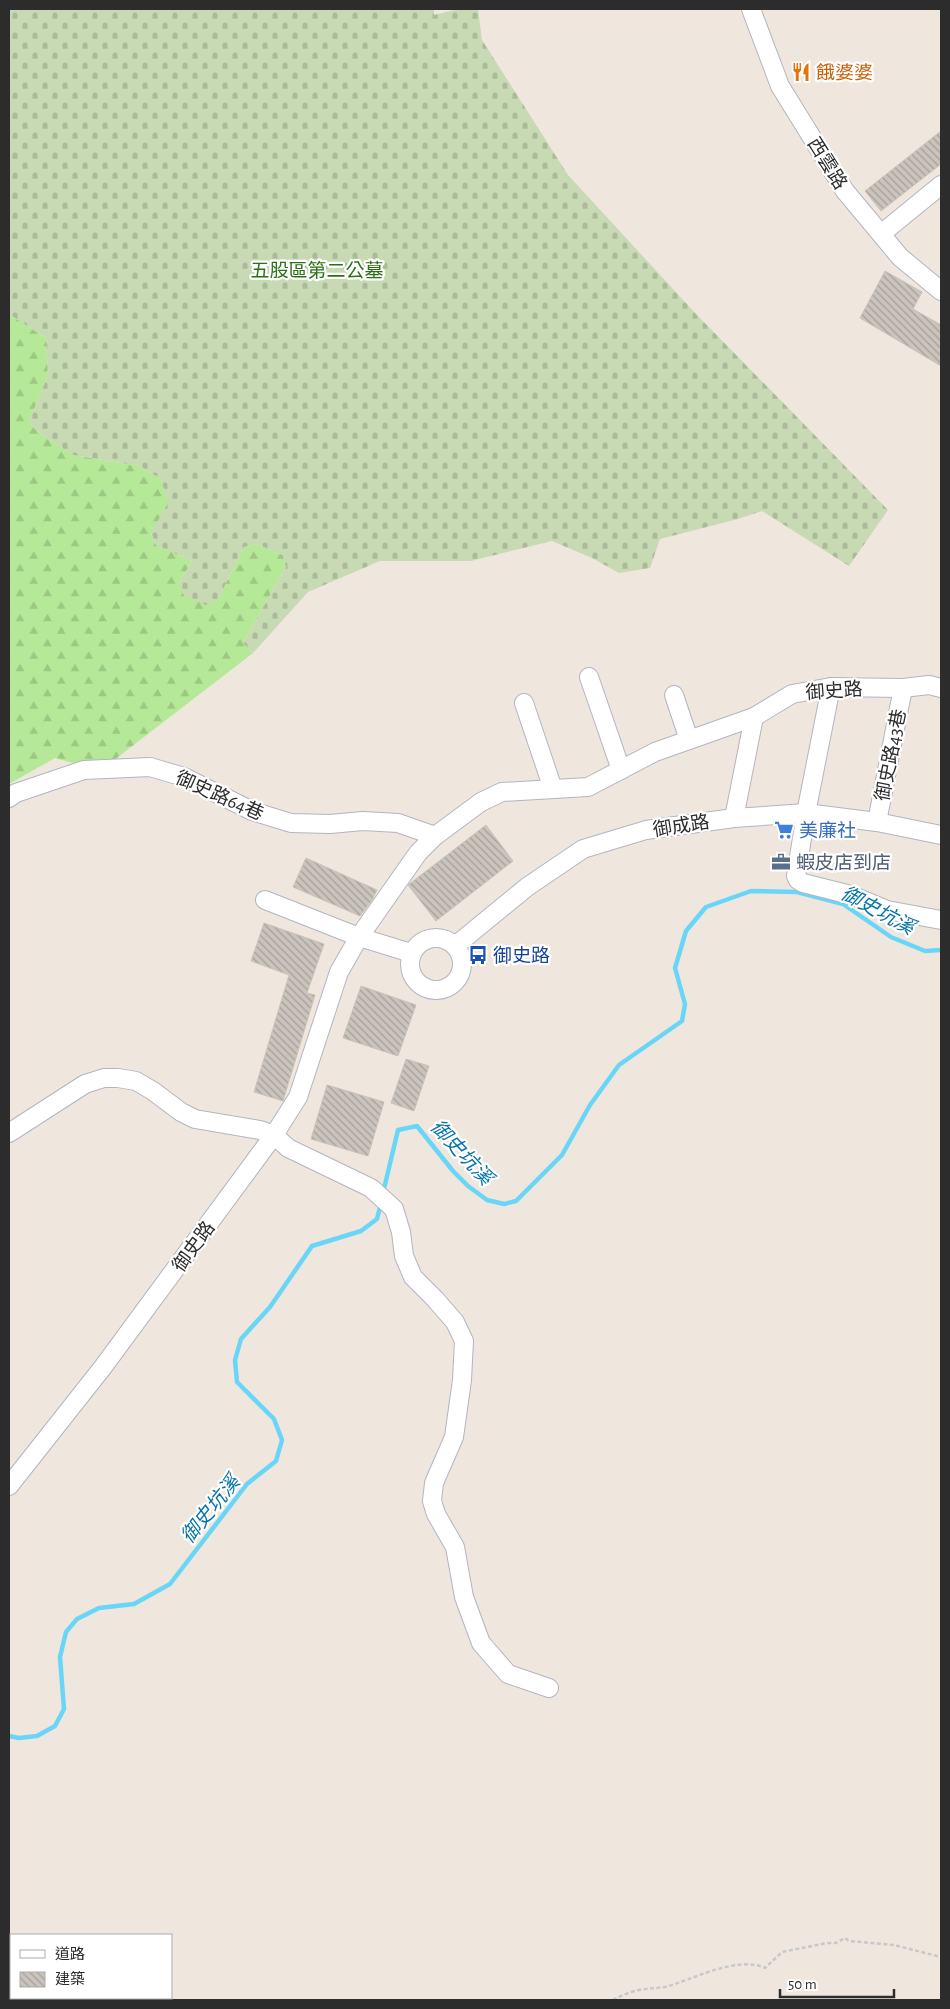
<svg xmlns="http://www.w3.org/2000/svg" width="950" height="2009" font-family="'Alegreya Sans','Noto Sans TC',sans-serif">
  <defs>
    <pattern id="forest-firs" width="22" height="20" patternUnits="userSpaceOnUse" patternTransform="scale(1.25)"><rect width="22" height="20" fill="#b5e997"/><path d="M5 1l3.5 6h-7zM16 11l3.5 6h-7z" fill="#9cc882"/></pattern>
    <pattern id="cemetery-stones" width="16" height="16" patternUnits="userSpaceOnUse" patternTransform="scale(1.25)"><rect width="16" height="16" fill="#c7dab3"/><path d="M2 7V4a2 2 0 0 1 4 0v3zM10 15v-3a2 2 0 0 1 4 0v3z" fill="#abbb9a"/></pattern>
    <pattern id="building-back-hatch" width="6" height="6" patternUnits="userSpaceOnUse" patternTransform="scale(1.25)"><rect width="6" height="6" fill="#cac4bd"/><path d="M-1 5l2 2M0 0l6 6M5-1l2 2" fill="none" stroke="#a49f9a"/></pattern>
  </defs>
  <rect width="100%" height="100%" fill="#efe7de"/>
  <path fill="url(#forest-firs)" d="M9,314L46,338L48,375L29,422L38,432L73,455L140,466L161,479L169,503L151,534L156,545L192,561L179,583L218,599L244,547L256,544L283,555L286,567L243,643L253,653L100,771L55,758L9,784Z"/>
  <path fill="url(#cemetery-stones)" d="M9,9H434V15L459,9H478L482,40L568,175L697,315L888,510L849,566L762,511L738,519L660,539L650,568L619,573L594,559L552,541L471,561H380L308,592L253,653L243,643L286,567L283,555L256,544L244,547L218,599L206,605L184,596L179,583L192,561L156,545L151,533L168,503L161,479L140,466L73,455L38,432L29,422L48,375L46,338L9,314Z"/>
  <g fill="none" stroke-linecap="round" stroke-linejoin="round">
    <g stroke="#6ad6f7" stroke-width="4.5">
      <path d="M383,1193L398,1130L417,1126L453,1171L468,1186L487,1200L504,1204L516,1201L562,1155L590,1105L619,1065L682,1021L685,1004L675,968L686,931L706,907L751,891L797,892L843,904L891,937L925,951L941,950"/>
      <path d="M9,1736L19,1738L37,1736L55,1726L64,1709L60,1657L66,1632L77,1619L99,1608L134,1604L170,1584L247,1484L276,1461L282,1440L274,1419L237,1382L235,1360L241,1339L270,1307L312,1246L361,1231L377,1219L381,1203"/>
    </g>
  </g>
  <g fill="url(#building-back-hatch)" stroke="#cac3b7">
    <path d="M941,131V164L881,211L865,191Z"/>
    <path d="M885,271L922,292L913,309L941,325V366L860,318Z"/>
    <path d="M486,825L513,861L436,921L408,885Z"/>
    <path d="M306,858L377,890L372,900L360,916L293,887Z"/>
    <path d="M264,923L324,944L307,993L315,995L283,1101L254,1092L289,975L251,961Z"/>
    <path d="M361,986L416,1005L398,1056L343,1038Z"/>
    <path d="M406,1059L429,1066L414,1111L391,1103Z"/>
    <path d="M327,1085L384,1102L368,1156L311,1139Z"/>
  </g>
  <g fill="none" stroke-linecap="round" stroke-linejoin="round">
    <g stroke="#b2b5c1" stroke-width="20">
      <g id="minor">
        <path d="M751,9L780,86L845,191L900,257L941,291"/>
        <path d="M881,234L941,185"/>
        <path d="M589,677L621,770"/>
        <path d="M831,687L806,813L796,876L798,880L803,883L851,895L887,910L941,920"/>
        <path d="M674,695L689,740"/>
        <path d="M524,703L553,789"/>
        <path d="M9,798L16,793L84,770L150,767L184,777L252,811L291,823L330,824L363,821L398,823L435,836"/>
        <path d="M734,818L754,717"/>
        <path d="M877,822L903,688"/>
        <path d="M265,900L359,937L411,953"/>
        <circle cx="436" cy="964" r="26"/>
        <path d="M455,946L527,887L583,849L646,830L734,818L806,813L877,822L941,835"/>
        <path d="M9,1133L85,1084L104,1078H118L136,1081L153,1091L181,1112L195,1119L260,1130L274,1135L288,1148L371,1188L394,1209L401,1232L404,1256L413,1277L435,1299L455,1322L464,1341L462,1380L454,1437L434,1483L432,1501L436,1514L455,1547L464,1597L481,1643L508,1674L549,1688"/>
        <path d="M9,1486L103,1367L274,1135L298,1097L339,972L359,937L418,853L435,836L481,802L502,792L588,787L655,752L754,717L792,694L831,687L903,688L929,685L941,688"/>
      </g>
    </g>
    <path stroke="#c8c8c8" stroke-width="2.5" stroke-dasharray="4 2.5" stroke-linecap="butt" d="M613,2000C622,1995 635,1990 645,1989C652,1988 658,1988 665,1987C692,1980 737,1955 765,1968L782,1952L827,1943H836L845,1938L849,1941L894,1945L941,1957"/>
    <use href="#minor" stroke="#fff" stroke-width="18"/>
  </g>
  <defs>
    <g id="restaurant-bare" transform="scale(1.5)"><path d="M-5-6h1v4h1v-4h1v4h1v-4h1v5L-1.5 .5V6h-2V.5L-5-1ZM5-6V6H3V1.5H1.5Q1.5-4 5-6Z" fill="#e8710a" stroke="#fff" stroke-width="2.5" paint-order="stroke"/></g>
    <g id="supermarket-bare" transform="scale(1.5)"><path d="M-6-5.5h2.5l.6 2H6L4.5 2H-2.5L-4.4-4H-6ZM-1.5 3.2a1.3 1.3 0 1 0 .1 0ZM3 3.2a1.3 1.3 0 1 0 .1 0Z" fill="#3f7fe0" stroke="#fff" stroke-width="2.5" paint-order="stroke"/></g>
    <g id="office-bare" transform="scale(1.5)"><path d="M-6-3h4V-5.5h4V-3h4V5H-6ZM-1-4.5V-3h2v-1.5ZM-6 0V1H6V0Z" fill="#5c6f8a" stroke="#fff" stroke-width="2.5" paint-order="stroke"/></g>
    <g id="bus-bare" transform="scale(1.5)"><path d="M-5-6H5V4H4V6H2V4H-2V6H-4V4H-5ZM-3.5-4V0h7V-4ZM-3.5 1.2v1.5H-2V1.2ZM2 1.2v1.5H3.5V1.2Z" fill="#1a4fb4" stroke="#fff" stroke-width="2.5" paint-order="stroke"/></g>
  </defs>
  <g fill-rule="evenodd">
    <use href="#restaurant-bare" x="801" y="72"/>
    <use href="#supermarket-bare" x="784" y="830"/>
    <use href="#office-bare" x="781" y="862"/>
    <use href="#bus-bare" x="478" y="955"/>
  </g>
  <g text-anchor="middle" stroke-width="4.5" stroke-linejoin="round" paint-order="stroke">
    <g font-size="19" fill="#c56008" stroke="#fff" text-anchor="start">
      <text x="816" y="79">餓婆婆</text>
    </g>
    <g font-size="19" fill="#2c2c2c" stroke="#fff">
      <text transform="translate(828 163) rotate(58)" y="7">西雲路</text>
      <text transform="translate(834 690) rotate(-4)" y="7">御史路</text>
      <text transform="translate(890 755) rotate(-79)" y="7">御史路43巷</text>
      <text transform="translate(220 795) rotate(24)" y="7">御史路64巷</text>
      <text transform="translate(681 825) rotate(-9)" y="7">御成路</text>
      <text transform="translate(193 1246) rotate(-54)" y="7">御史路</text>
    </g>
    <g font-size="19" fill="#2b7015" stroke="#fff">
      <text x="317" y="277">五股區第二公墓</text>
    </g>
    <g font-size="19" fill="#366cbe" stroke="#fff" text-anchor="start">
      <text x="799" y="837">美廉社</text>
    </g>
    <g font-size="19" fill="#4e5e75" stroke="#fff" text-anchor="start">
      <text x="796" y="869">蝦皮店到店</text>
    </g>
    <g font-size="19" fill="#164399" stroke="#fff" text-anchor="start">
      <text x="493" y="962">御史路</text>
    </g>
    <g font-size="20" font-style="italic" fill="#0474a8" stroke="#fff">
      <text transform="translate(878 910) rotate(28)" y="7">御史坑溪</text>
      <text transform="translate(462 1152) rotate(47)" y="7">御史坑溪</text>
      <text transform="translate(210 1509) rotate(-51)" y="7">御史坑溪</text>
    </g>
  </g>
  <rect width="950" height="2009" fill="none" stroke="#2c2c2c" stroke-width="20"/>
  <rect x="10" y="1934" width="162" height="65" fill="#ffffff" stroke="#ababab"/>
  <rect x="20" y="1950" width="25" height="8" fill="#ffffff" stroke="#ababab"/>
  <text x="55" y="1959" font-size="15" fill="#2c2c2c">道路</text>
  <rect x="20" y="1972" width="25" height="15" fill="url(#building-back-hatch)" stroke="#ababab"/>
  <text x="55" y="1984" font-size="15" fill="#2c2c2c">建築</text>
  <path d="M780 1989v8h114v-8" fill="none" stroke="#2c2c2c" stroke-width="2.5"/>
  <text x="788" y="1989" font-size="15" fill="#2c2c2c" stroke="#ffffff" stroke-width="4" paint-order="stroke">50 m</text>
</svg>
